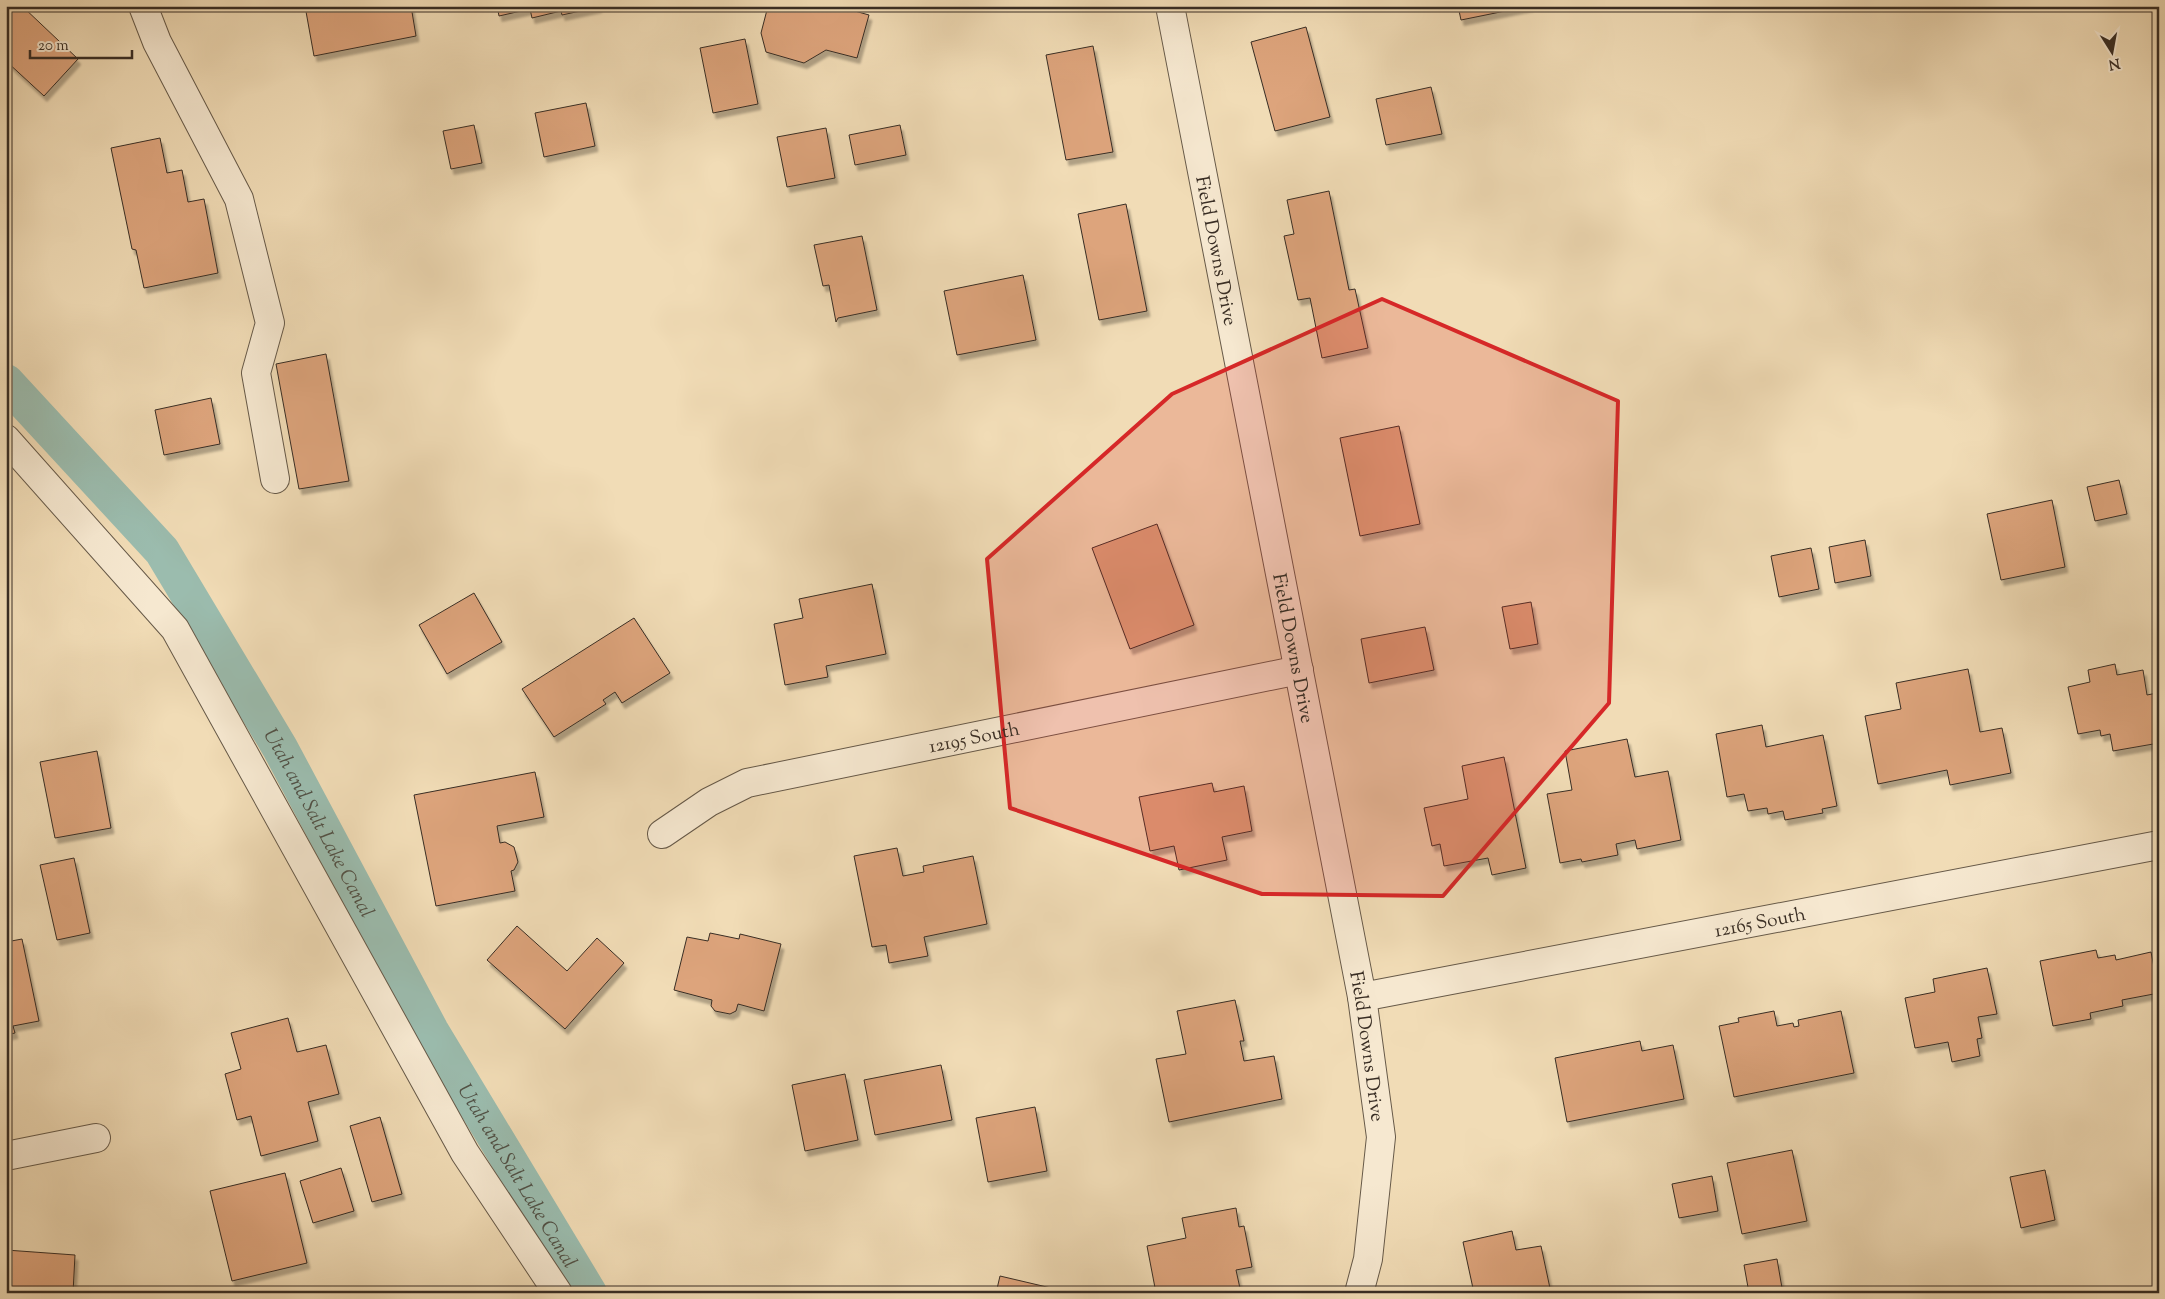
<svg xmlns="http://www.w3.org/2000/svg" width="2165" height="1299" font-family="'Sorts Mill Goudy',serif">
  <defs>
    <filter id="shadow"><feDropShadow dx="3" dy="5.5" stdDeviation="1" flood-color="#0004"/></filter>
  </defs>
  <rect width="100%" height="100%" fill="#f1dcb6"/>
  <filter id="stains"><feTurbulence type="fractalNoise" baseFrequency=".004" numOctaves="4"/><feColorMatrix values="0 0 0 0 .2 0 0 0 0 .09 0 0 0 0 .02 0 0 0 .5 -.17"/></filter>
  <radialGradient id="worn" r=".72"><stop offset=".6" stop-color="#630" stop-opacity="0"/><stop offset="1" stop-color="#630" stop-opacity=".3"/></radialGradient>
  <g fill="none" stroke-linecap="round" stroke-linejoin="round">
    <path stroke="#9bbcae" stroke-width="36" id="s1" d="M6,382L162,551L280,748L431,1031L589,1293"/>
  </g>
  <g fill="#dda47b" stroke="#382d24" filter="url(#shadow)">
    <path d="M6,6H22L78,59L44,96L6,61Z"/>
    <path d="M305,6H411L416,36L314,56Z"/>
    <path d="M497,6H599V7L562,15L561,11L532,18L530,9L499,16Z"/>
    <path d="M768,6H837L869,15L857,58L826,50L804,63L766,52L761,33Z"/>
    <path d="M1458,6H1530L1461,20Z"/>
    <path d="M1306,27L1330,117L1275,131L1251,42Z"/>
    <path d="M745,39L758,104L713,113L700,48Z"/>
    <path d="M1093,46L1113,152L1066,160L1046,55Z"/>
    <path d="M1431,87L1442,134L1386,145L1376,99Z"/>
    <path d="M586,103L595,146L544,157L535,113Z"/>
    <path d="M474,125L482,163L451,169L443,131Z"/>
    <path d="M900,125L906,155L855,165L849,135Z"/>
    <path d="M826,128L835,178L787,187L777,137Z"/>
    <path d="M160,138L167,173L182,170L188,202L204,199L218,273L144,288L136,250L132,249L111,148Z"/>
    <path d="M1329,191L1349,290L1355,289L1368,348L1322,358L1310,298L1298,300L1284,236L1294,234L1287,200Z"/>
    <path d="M1126,204L1147,311L1099,320L1078,214Z"/>
    <path d="M862,236L877,310L838,318L836,322L829,285L823,286L814,245Z"/>
    <path d="M1023,275L1036,340L957,355L944,291Z"/>
    <path d="M326,354L349,481L299,489L276,364Z"/>
    <path d="M211,398L220,444L164,455L155,410Z"/>
    <path d="M1399,426L1420,524L1360,536L1340,438Z"/>
    <path d="M2119,480L2127,514L2095,521L2087,487Z"/>
    <path d="M2052,500L2065,567L2001,580L1987,514Z"/>
    <path d="M1157,524L1194,625L1130,649L1092,548Z"/>
    <path d="M1865,540L1871,576L1835,583L1829,547Z"/>
    <path d="M1811,548L1819,589L1779,597L1771,556Z"/>
    <path d="M872,584L886,654L826,666L828,677L785,685L774,624L803,618L799,599Z"/>
    <path d="M474,593L502,642L447,674L419,625Z"/>
    <path d="M1531,602L1538,644L1510,649L1502,607Z"/>
    <path d="M634,618L670,673L622,703L615,692L603,700L606,704L554,737L522,689Z"/>
    <path d="M1425,627L1434,670L1369,683L1361,639Z"/>
    <path d="M2115,664L2117,675L2143,670L2147,695L2157,693L2159,703V743L2113,751L2110,734L2101,736L2100,730L2078,734L2068,687L2090,682L2088,670Z"/>
    <path d="M1968,669L1980,732L2002,728L2011,773L1950,785L1947,770L1878,784L1865,716L1901,709L1896,683Z"/>
    <path d="M1762,725L1766,747L1823,735L1837,806L1822,809L1823,813L1785,820L1783,811L1768,814L1767,808L1748,811L1744,794L1727,797L1716,734Z"/>
    <path d="M1627,739L1635,777L1668,771L1681,840L1637,849L1635,840L1616,844L1618,855L1582,862L1581,859L1560,863L1547,794L1572,790L1565,751Z"/>
    <path d="M97,751L111,828L55,838L40,762Z"/>
    <path d="M1504,757L1526,868L1492,875L1488,858L1444,866L1440,844L1432,846L1424,808L1468,799L1462,766Z"/>
    <path d="M535,772L544,817L497,826L500,843L505,842L514,847L518,862L514,870L511,871L515,891L436,906L414,795Z"/>
    <path d="M1212,783L1214,792L1244,786L1252,831L1222,837L1227,860L1179,870L1174,846L1150,851L1139,797Z"/>
    <path d="M897,848L903,876L924,872L923,866L973,856L987,924L924,937L928,956L889,963L886,945L872,947L854,856Z"/>
    <path d="M74,858L90,933L57,940L40,865Z"/>
    <path d="M517,926L567,971L597,938L624,963L565,1029L487,960Z"/>
    <path d="M710,933L739,939L740,934L781,944L764,1011L738,1004L736,1011L730,1014L715,1011L711,1006L712,1000L674,990L687,937L708,941Z"/>
    <path d="M22,939L39,1021L13,1026L15,1033L6,1035V942Z"/>
    <path d="M2096,950L2098,958L2115,955L2116,960L2151,952L2159,993L2122,1000L2123,1006L2090,1013L2091,1019L2053,1026L2040,961Z"/>
    <path d="M1987,968L1997,1014L1978,1017L1982,1038L1977,1039L1980,1056L1952,1062L1948,1042L1915,1048L1905,998L1935,992L1933,979Z"/>
    <path d="M1235,1000L1244,1041H1240L1244,1061L1274,1056L1282,1099L1169,1122L1156,1059L1186,1054L1177,1011Z"/>
    <path d="M1774,1011L1777,1026L1793,1023L1794,1027L1799,1026L1798,1020L1841,1011L1854,1073L1734,1097L1719,1026L1739,1022L1738,1018Z"/>
    <path d="M288,1018L297,1052L326,1045L339,1094L308,1102L318,1141L261,1156L251,1116L237,1120L225,1074L241,1069L231,1033Z"/>
    <path d="M1640,1041L1642,1051L1673,1045L1684,1099L1567,1122L1555,1058Z"/>
    <path d="M941,1065L952,1120L875,1135L864,1080Z"/>
    <path d="M845,1074L858,1140L805,1151L792,1085Z"/>
    <path d="M1035,1107L1047,1171L988,1182L976,1118Z"/>
    <path d="M380,1117L402,1194L372,1202L350,1126Z"/>
    <path d="M1792,1150L1807,1221L1742,1234L1727,1163Z"/>
    <path d="M341,1168L354,1211L313,1223L300,1181Z"/>
    <path d="M2045,1170L2055,1220L2021,1228L2010,1177Z"/>
    <path d="M285,1173L307,1263L232,1281L210,1191Z"/>
    <path d="M1712,1176L1718,1211L1679,1218L1672,1184Z"/>
    <path d="M1236,1208L1239,1227L1244,1226L1252,1267L1236,1270L1241,1293H1156L1147,1246L1186,1238L1182,1218Z"/>
    <path d="M1512,1231L1516,1250L1541,1246L1551,1293H1474L1463,1242Z"/>
    <path d="M6,1250L75,1255L73,1293H6Z"/>
    <path d="M1777,1259L1782,1288L1749,1293L1744,1265Z"/>
    <path d="M1000,1276L1068,1292V1293H996Z"/>
  </g>
  <g fill="none" stroke-linecap="round" stroke-linejoin="round">
    <g stroke="#665948" stroke-width="30">
      <g id="minor">
        <path d="M143,6L157,42L239,199L270,323L256,373L275,479"/>
        <path id="s2" d="M1170,6L1362,997L1381,1137L1368,1259L1359,1293"/>
        <path d="M6,439L175,629L465,1153L558,1293"/>
        <path id="s3" d="M662,834L709,802L747,783L1299,670"/>
        <path id="s4" d="M1362,997L2159,845"/>
        <path d="M6,1156L96,1138"/>
      </g>
    </g>
    <use href="#minor" stroke="#f6e8d0" stroke-width="28"/>
  </g>
  <path fill="#d62828" fill-opacity="0.2" stroke="#d62828" stroke-width="4" stroke-linejoin="round" d="M1382,299L1618,401L1609,703L1443,896L1262,894L1010,808L987,559L1172,394Z"/>
  <g text-anchor="middle" stroke-width="4" stroke-linejoin="round" paint-order="stroke">
    <g font-size="19" fill="#382d24" stroke="#f6e8d0">
      <text dy="7" stroke="none"><textPath href="#s2" startOffset="249">Field Downs Drive</textPath></text>
      <text dy="7" stroke="none"><textPath href="#s2" startOffset="654">Field Downs Drive</textPath></text>
      <text dy="7" stroke="none"><textPath href="#s3" startOffset="331">12195 South</textPath></text>
      <text dy="7" stroke="none"><textPath href="#s4" startOffset="405">12165 South</textPath></text>
      <text dy="7" stroke="none"><textPath href="#s2" startOffset="1059">Field Downs Drive</textPath></text>
    </g>
    <g font-size="20" font-style="italic" fill="#515146" stroke="#f6e8d0">
      <text dy="7" stroke="none"><textPath href="#s1" startOffset="544">Utah and Salt Lake Canal</textPath></text>
      <text dy="7" stroke="none"><textPath href="#s1" startOffset="949">Utah and Salt Lake Canal</textPath></text>
    </g>
  </g>
  <rect width="2165" height="1299" fill="none" stroke="#f1dcb6" stroke-width="25"/>
  <rect x="8" y="8" width="2150" height="1284" fill="none" stroke="#382d24" stroke-width="2.5"/>
  <rect x="12" y="12" width="2140" height="1274" fill="none" stroke="#382d24"/>
  <g transform="translate(2112 52) rotate(169)" stroke="#f6e8d0" stroke-width="4" paint-order="stroke">
  <path d="M0-4L9 19L0 12L-9 19Z" fill="#382d24"/>
  <text y="-8" font-size="14" font-weight="bold" text-anchor="middle" fill="#382d24">N</text>
  </g>
  <path d="M30 50v8h102v-8" fill="none" stroke="#382d24" stroke-width="2.5"/>
  <text x="38" y="50" font-size="15" fill="#382d24" stroke="#f6e8d0" stroke-width="4" paint-order="stroke">20 m</text>
  <rect width="100%" height="100%" filter="url(#stains)"/>
  <rect width="100%" height="100%" fill="url(#worn)"/>
</svg>
